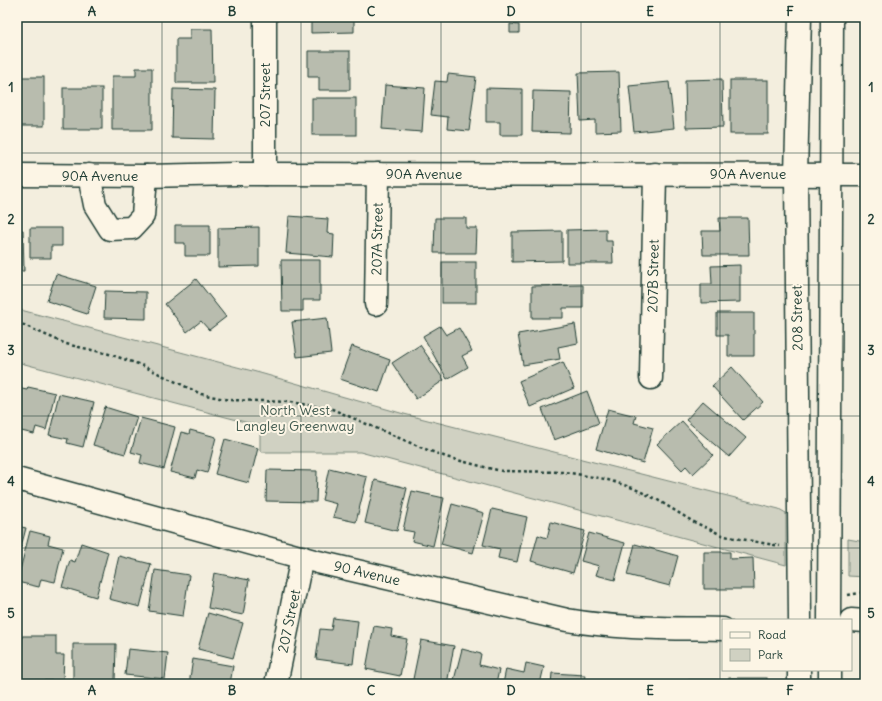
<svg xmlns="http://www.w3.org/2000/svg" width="882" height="701" font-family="Delius,sans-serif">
  <rect width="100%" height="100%" fill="#f3eede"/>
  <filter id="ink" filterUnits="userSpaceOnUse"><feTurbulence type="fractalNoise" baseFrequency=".025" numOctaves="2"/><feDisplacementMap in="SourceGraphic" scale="8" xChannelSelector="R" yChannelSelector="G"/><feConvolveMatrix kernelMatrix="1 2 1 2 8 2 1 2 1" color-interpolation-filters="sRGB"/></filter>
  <g filter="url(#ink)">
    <g fill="#d0d1c2" stroke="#78877b">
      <path d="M17,309L260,373L404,414L779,509L786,513V565L360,452H262L260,451V426L17,362Z"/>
      <path d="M848,539L865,542V577L848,576Z"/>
    </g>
    <g fill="#b8bcae" stroke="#1f3d34">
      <path d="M173,17H211V19L173,18Z"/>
      <path d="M311,17H354V32L311,33Z"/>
      <path d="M510,24L519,25V33H510Z"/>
      <path d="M190,29H212L213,83H176V39H190Z"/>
      <path d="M308,51H350V90H319V77H308Z"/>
      <path d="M136,68H152V130H112V76H136Z"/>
      <path d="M619,72L621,131L595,132V120L580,121L578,73Z"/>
      <path d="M448,74L476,77L469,131L447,129L448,117L431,115L435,81L447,82Z"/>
      <rect x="17" y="77" width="27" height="49"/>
      <path d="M722,79L723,127L686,128L685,80Z"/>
      <rect x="730" y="80" width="38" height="54"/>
      <path d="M669,82L674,128L634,132L629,86Z"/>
      <path d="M385,85L425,88L422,132L382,129Z"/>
      <rect x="63" y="88" width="39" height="41"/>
      <path d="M486,88L522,89V135H500V122H486Z"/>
      <path d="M173,89L215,90L214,139L172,138Z"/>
      <path d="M533,91L571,92L570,133L532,132Z"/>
      <rect x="312" y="98" width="44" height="37"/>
      <path d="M289,216L328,219L327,233L334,234L333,257L286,253Z"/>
      <path d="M435,218H466V228H477L476,253H434Z"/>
      <path d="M719,218H748L749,255H703L702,231H720Z"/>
      <path d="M175,225H210V256H185V243H175Z"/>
      <path d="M259,227V266L218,267V228Z"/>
      <path d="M30,228H62V246H51V258H30Z"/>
      <path d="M606,229V241H612L613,263H567V230Z"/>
      <path d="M17,230H23L24,271H17Z"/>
      <path d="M562,231V261L512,262V232Z"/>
      <path d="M281,260H320V300H303V311H282Z"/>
      <rect x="442" y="262" width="34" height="41"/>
      <path d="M740,265V302L701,303V284H712L711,266Z"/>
      <path d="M56,274L96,286L87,314L47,301Z"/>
      <path d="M196,279L226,317L209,330L201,321L187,332L165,304Z"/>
      <path d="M583,285V308H563V318H532V286Z"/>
      <path d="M105,291L146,292V319L104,318Z"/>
      <path d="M717,313H754V356H728V335H717Z"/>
      <path d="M327,318L331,353L297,357L292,322Z"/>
      <path d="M575,324L578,343L558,347L560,359L523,365L518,334Z"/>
      <path d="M440,326L446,335L459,328L472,351L462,356L468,367L447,379L423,336Z"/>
      <path d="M420,345L444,380L416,399L392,363Z"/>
      <path d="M352,346L390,360L379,392L340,379Z"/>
      <path d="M563,362L574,388L530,407L519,381Z"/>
      <path d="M732,367L763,402L743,420L712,386Z"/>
      <path d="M28,387L55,393L46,430L36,427L34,434L17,430V388L27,390Z"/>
      <path d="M587,391L599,423L554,440L542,409Z"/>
      <path d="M59,394L94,402L83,447L67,443L68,439L49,435Z"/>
      <path d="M703,401L746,438L729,457L686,420Z"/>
      <path d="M105,407L137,417L125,454L93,445Z"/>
      <path d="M608,409L636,416L634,423L653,428L643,463L596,449Z"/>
      <path d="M141,418L175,427L164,469L140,463L142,455L131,452Z"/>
      <path d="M682,421L713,455L693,474L686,466L682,470L657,444Z"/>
      <path d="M190,430L216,437L207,473L197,470L195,478L170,472L181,432L189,434Z"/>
      <path d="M225,439L258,448L249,483L215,474Z"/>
      <path d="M329,468L367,477L356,522L333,517L337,504L322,500Z"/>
      <path d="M267,470L317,471L316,502L266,501Z"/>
      <path d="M375,480L407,488L397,531L365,523Z"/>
      <path d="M412,491L444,498L433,546L412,541L414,532L403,530Z"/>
      <path d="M452,504L484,513L473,553L441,544Z"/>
      <path d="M492,509L527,517L517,562L498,558L500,549L483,545Z"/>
      <path d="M551,522L585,531L573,573L531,561L538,535L547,538Z"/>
      <path d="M17,526L26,528L21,547L17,546Z"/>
      <path d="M30,531L50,536L48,544L63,548L55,582L41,579L39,587L17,582Z"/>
      <path d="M589,533L625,543L615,580L596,575L599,566L581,561Z"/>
      <path d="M81,543L108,552L96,597L62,587L70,560L75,562Z"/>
      <path d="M635,544L678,556L670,586L627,575Z"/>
      <path d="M704,552H730V559L753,558L754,589H704Z"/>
      <path d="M119,556L151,564L140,607L109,599Z"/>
      <path d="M155,570L189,575L183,616L149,611Z"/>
      <path d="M214,573L249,580L243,615L208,608Z"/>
      <path d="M208,613L243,623L233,658L198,649Z"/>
      <path d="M333,618L358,621L353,664L316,659L320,629L331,630Z"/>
      <path d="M374,626L392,629L391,636L407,639L400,676L366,669Z"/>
      <path d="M22,636H56V655H64L63,681L21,680Z"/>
      <path d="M421,640L454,646L447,684H412Z"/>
      <path d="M73,644H116L115,681H73Z"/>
      <path d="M128,649L168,653L165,679L125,675Z"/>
      <path d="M462,649L481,654L479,665L499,670L496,684H453Z"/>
      <path d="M193,659L233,666L230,684H189Z"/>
      <path d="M526,663L544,667L540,684H503L506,669L524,673Z"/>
      <path d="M552,673L585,675L584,684H551Z"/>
      <rect x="729" y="678" width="38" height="6"/>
      <rect x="688" y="680" width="29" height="4"/>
      <rect x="593" y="682" width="35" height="2"/>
    </g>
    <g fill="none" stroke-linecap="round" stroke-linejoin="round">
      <g stroke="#1f3d34" stroke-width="25">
        <g id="minor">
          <path d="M265,174V17"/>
          <path d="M17,175L146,176L236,174L865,175"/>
          <path d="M89,175L95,205L110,229L132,228L143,216L146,176"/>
          <path d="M376,304L378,174"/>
          <path d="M651,378L655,174"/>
          <path d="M17,479L318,562L567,620C619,629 671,628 723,629"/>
          <path d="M851,620L865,621"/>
          <path d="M276,684L302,557"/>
        </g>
      </g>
      <g stroke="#1f3d34" stroke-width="25">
        <g id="major">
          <path d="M800,620L796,174L800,17"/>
          <path d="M829,620L832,17"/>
          <path d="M830,670V684"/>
          <path d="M799,684V670"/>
        </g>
      </g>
      <g stroke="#1f3d34" stroke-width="2.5" stroke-dasharray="3 3" stroke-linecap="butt">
        <path d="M17,322L66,344L109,354L141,365L201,394L229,400L290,402L332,409L420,447L446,457L488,468L502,471L564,472L605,479L633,488L656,499L692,521L724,536L780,546"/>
        <path d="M848,595L865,592"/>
      </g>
      <use href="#minor" stroke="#fcf5e5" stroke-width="22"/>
      <use href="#major" stroke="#fcf5e5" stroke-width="22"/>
    </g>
  </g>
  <path fill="none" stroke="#1f3d34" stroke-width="1" stroke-opacity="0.55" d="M162,17V684M301,17V684M441,17V684M581,17V684M720,17V684M17,153H865M17,285H865M17,416H865M17,548H865"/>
  <g text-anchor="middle" stroke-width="4" stroke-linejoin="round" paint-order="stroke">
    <g font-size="14" fill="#1f3d34" stroke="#fcf5e5">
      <text transform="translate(265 95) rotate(-90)" y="5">207 Street</text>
      <text x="424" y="179">90A Avenue</text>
      <text x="748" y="179">90A Avenue</text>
      <text x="100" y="181">90A Avenue</text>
      <text transform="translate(377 239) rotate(-89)" y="5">207A Street</text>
      <text transform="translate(653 276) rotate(-89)" y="5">207B Street</text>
      <text transform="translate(797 318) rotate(-91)" y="5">208 Street</text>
      <text transform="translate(367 573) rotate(13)" y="5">90 Avenue</text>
      <text transform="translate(289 621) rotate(-78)" y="5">207 Street</text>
    </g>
    <g font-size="14" fill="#425b50" stroke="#fcf5e5">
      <text x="295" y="415">North West<tspan x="295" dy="16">Langley Greenway</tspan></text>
    </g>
  </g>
  <rect width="882" height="701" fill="none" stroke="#fcf5e5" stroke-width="44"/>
  <rect x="722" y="619" width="130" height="52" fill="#fcf5e5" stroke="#a4ab9e"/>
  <rect x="730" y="632" width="20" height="6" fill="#fcf5e5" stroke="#a4ab9e"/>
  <text x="758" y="639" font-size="12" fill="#1f3d34">Road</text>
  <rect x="730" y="649" width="20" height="12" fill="#d0d1c2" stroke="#a4ab9e"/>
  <text x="758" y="659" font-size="12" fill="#1f3d34">Park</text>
  <rect x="22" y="22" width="838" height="657" fill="none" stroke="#1f3d34" stroke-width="1.5"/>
  <g font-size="13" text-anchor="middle" font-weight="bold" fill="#1f3d34">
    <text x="92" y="16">A</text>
    <text x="232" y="16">B</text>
    <text x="371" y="16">C</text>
    <text x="511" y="16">D</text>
    <text x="650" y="16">E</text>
    <text x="790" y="16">F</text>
    <text x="11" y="92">1</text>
    <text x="871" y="92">1</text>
    <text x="11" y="224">2</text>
    <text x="871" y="224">2</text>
    <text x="11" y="355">3</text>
    <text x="871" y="355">3</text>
    <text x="11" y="486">4</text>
    <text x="871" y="486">4</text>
    <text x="11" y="618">5</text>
    <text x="871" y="618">5</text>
    <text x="92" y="695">A</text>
    <text x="232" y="695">B</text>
    <text x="371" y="695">C</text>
    <text x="511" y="695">D</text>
    <text x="650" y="695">E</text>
    <text x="790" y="695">F</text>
  </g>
</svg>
